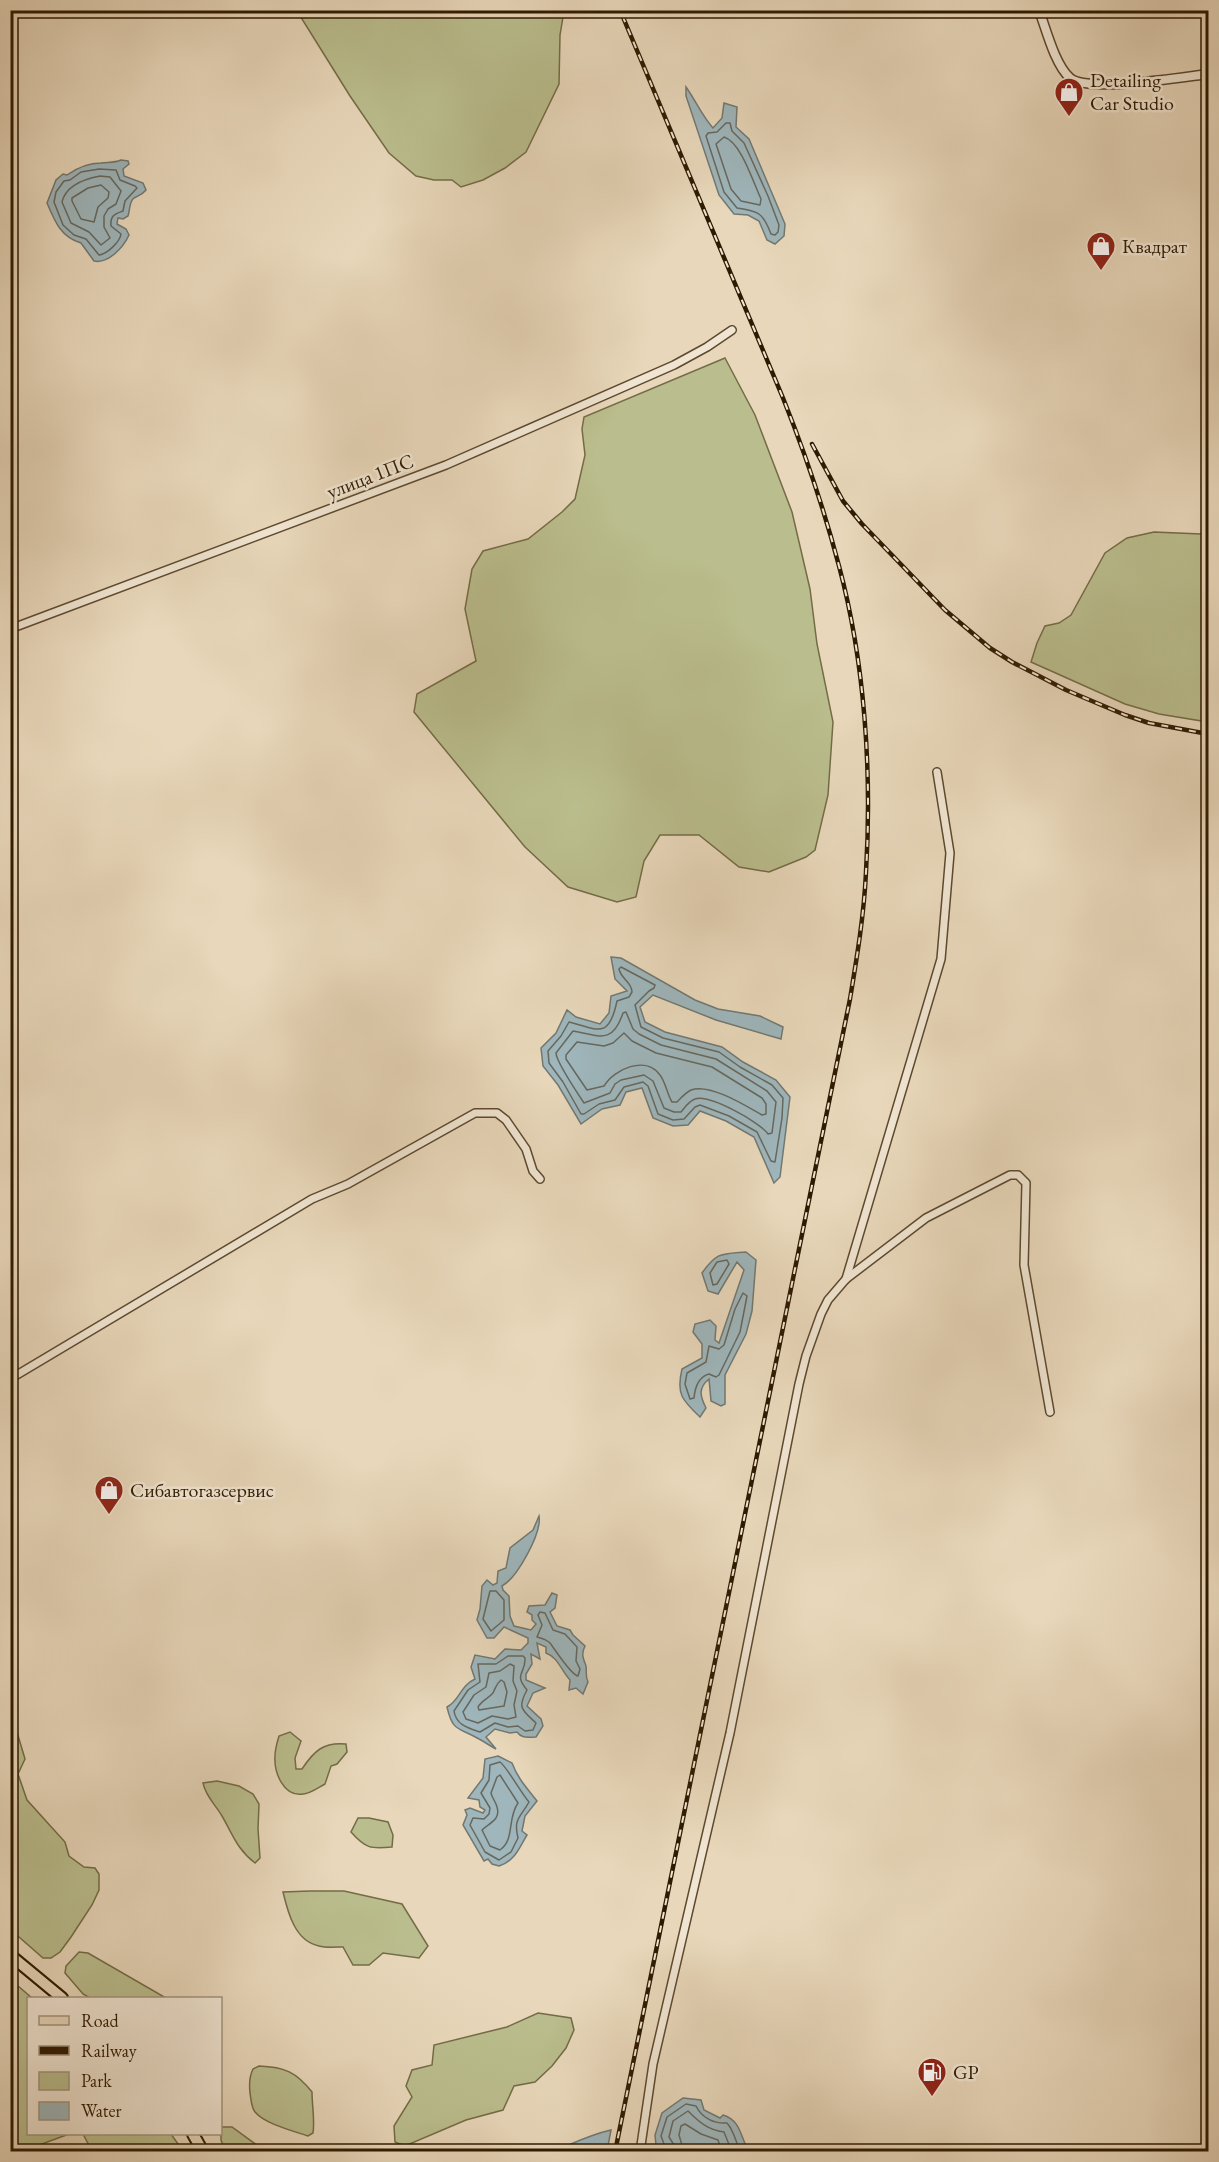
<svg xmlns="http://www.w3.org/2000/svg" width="1219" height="2162" font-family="'EB Garamond',serif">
  <rect width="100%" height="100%" fill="#e8d7ba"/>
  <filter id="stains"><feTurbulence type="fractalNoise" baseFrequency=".00333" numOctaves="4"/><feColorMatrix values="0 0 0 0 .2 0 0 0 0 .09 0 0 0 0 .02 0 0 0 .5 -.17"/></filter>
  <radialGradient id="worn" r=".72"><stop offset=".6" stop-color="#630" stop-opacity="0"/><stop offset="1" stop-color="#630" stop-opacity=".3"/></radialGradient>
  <g fill="#babd8d" stroke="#746c46" stroke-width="1.5">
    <path d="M297,11H564L560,35L559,84L526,152L505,168L483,180L461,187L452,180H434L416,176L389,153L350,96Z"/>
    <path d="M725,358L755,415L792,512L810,589L817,644L833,722L828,795L815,850L806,857L769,872L739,867L699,835H660L644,861L636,897L617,902L568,887L525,847L414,712L417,694L476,661L465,609L472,569L483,551L528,539L562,512L575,499L585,455L582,429L584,417Z"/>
    <path d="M1154,532L1201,534L1208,538V722L1159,714L1125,704L1031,662L1037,643L1045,626L1059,623L1071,615L1105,553L1127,538Z"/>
    <path d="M10,1721L17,1732L25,1759L18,1774L27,1800L65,1842L69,1856L84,1867L95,1868L99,1874V1890L92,1905L71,1937L60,1952L51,1958H43L11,1930Z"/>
    <path d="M290,1732L301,1741L295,1758L296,1769H302C314,1751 323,1742 346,1744L347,1752L337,1764L331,1766L325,1784C319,1787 310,1794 303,1794C283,1797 274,1772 275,1756C275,1749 277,1743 279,1736Z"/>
    <path d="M217,1781L239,1786L253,1794L259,1804L258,1829L260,1858L255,1863C237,1849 233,1835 222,1816C215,1804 206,1797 203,1783Z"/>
    <path d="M358,1818H369L388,1822L393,1835L392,1847C371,1849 366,1849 351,1832Z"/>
    <path d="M310,1891H344L402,1904L428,1946L419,1958L383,1953L369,1965H353L343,1947C336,1947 326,1948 319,1946C295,1941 288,1913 283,1892Z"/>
    <path d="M79,1952L88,1953L166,1998H90L83,1994L65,1973L66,1966Z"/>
    <path d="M11,1980L32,1998H28V2134H69L23,2151H11Z"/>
    <path d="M538,2013L571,2018L574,2030L566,2048L552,2066L535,2082L514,2086L503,2110L466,2120L405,2146L395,2142L394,2126L412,2097L406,2086L412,2070L432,2065L434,2045L507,2027Z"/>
    <path d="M259,2066C285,2067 296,2072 312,2092C312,2106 315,2120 313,2133L308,2136C293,2131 265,2124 255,2112C251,2107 251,2098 250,2093C249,2084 249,2077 253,2069Z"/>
    <path d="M221,2127H232L265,2151H225L221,2140Z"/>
    <path d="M83,2134H171L183,2151H92Z"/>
  </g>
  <g fill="#9eb6bc" stroke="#727871" stroke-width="1.5">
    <path d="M686,87C696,101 702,116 713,128L722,118L724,103L737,107L736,127L749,139L785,224L784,236L775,244L767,240L759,221L748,215L734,214L719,195L686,96Z"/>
    <path d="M121,160L128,161L129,164L123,169L124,176L143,183L146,190C142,195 139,195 134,198C129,202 130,210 128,216L123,219L118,218L117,224L126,229L129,235C123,248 108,264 94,261L81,243C61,237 55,222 47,203L56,180L63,174L67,175C77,168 88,163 101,163C109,162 114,163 121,160Z"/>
    <path d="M611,957L621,958L695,1000L718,1009L760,1016L783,1027L781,1039L716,1020L653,995L640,1007L645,1022L665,1032L722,1047L743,1062L776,1080L790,1097L780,1177L774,1183L754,1137L726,1121L700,1111L688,1125L673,1126L653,1118L642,1088L626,1092L620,1105L602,1109L581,1124L558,1085L543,1066L541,1048L556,1033L567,1010L576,1017L600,1024L609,1013L611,996L627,991L615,979Z"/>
    <path d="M746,1252L756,1260L752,1311L746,1334L725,1375V1404L721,1406L711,1401L709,1379C698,1388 700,1396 706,1408L700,1417C682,1400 676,1394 682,1369L702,1358V1344L693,1332L695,1324L710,1320L716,1326L715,1340L719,1343L744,1270L737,1262L718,1294L708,1291L702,1273C717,1252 721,1254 746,1252Z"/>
    <path d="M539,1516C542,1533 517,1578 502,1586L503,1590L509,1596L510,1616L514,1626L531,1630L536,1624L532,1620V1615L527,1612L529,1606L545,1605L552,1593L557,1595L555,1608L550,1612L557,1626L570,1630L573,1635L585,1646C581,1654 583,1658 586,1666C587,1672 585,1676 588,1682L583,1694L576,1688L569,1690L570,1680C562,1672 558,1657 546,1653V1647L537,1643L540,1659L531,1654L532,1664L526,1674V1680L545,1688L533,1693L527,1706L541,1719L543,1726L536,1737C528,1737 522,1739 517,1732L510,1733L495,1729L486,1737L496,1749C490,1746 485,1742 479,1739C459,1727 453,1733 447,1707C460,1700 460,1686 475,1679L471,1667L475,1655L495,1659L505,1649L521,1650L528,1643V1638L504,1627L494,1638H487L477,1620L480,1609L482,1586L487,1580L493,1585L497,1583L498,1571L506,1568L510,1548L533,1530Z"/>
    <path d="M498,1756L512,1763C518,1779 527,1788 537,1801L525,1816L522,1831L527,1835C519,1848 515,1861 499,1866L492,1864L488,1859L484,1861L463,1825L467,1815L465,1810L470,1808L483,1813L485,1810L480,1807L479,1800L468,1798L483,1778L485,1759Z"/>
    <path d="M683,2098L701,2100L704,2110L720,2118L723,2115C742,2121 740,2138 749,2151H663L656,2145L655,2135L662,2113Z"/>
    <path d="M611,2130L607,2151H564V2147C580,2140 593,2134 611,2130Z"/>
  </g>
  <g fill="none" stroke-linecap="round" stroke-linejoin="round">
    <g stroke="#66685e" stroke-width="1.5">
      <path d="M726,123H730L732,131L744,143L768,196L779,225L778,232L775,235L771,234C763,213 759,211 737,208L724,192L706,136L708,133L717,132Z"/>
      <path d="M724,137C741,142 753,182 761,199L760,205L741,201L731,189L716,144Z"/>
      <path d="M99,169L116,170L120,180L135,186L137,188L125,201L123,211C115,214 110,215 111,226L121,234C120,242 107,254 99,255L86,239L74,235L63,225L54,202L56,192L64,181L70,180L81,172Z"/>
      <path d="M100,176L110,177L121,191L116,204L108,209L104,216V227L110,238L101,245L89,232L71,223L62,202C66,185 84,179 100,176Z"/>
      <path d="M101,185L109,192L108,198L98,207L94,222L81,219L72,201V198L88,188Z"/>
      <path d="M621,967L655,985L654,988L649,991L635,1005L641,1027L663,1038L719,1052L740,1067L772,1085L783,1098L782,1118L775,1162L771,1161L757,1132L729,1116L700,1105L695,1107L684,1119L673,1120L658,1114L648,1086L643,1082L624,1087L615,1100L599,1104L584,1114H581L563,1082L549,1063L548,1051L561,1036L569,1022C599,1030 609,1039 617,1001L629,997L632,992C632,982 621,979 619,969Z"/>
      <path d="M626,1012L633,1029L639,1034L661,1045L716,1059L767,1091L776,1102L772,1133L768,1134C760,1122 709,1094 695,1099C689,1101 685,1107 681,1112H674L664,1108L653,1081L644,1075L621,1080L615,1084L610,1093L584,1103C578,1094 556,1061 556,1053L573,1031C598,1035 612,1046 623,1013Z"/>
      <path d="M624,1033L632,1041L656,1053L712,1067L762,1098L766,1104V1114L762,1115C746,1106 710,1083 691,1090C685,1093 681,1098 677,1102H672C667,1094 666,1083 660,1075C646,1055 614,1069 604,1086L587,1090L566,1059V1055L577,1042L604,1046L613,1043Z"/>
      <path d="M727,1260L729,1264L717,1284L713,1285L710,1273L717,1262Z"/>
      <path d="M743,1293L747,1296L740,1332L719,1375L716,1377L709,1374C698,1377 695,1387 694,1398L690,1399L685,1384L687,1373L706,1362L709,1346L719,1349L724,1345L735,1309Z"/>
      <path d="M490,1591H496L504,1600V1620L491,1631L483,1619Z"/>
      <path d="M540,1612L545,1613L553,1630L565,1634L577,1647L576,1661L580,1669L578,1676C571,1675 556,1651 550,1643C547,1640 541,1638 537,1637L542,1625L538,1615Z"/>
      <path d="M508,1656H523L525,1658C526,1674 513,1673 527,1690C517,1708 522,1710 536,1723L533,1730L525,1731L518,1726L508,1727L495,1723L480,1732C468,1728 456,1725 454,1711L468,1690L480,1682L478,1664H496Z"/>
      <path d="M510,1664L514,1666L513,1681L517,1691L514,1705L516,1717L508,1719L492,1716L478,1723L466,1719L463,1712L474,1695L486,1687L489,1673L500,1671Z"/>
      <path d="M501,1680L504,1682L507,1692L504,1706L479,1710L478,1707C482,1700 488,1699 493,1693C496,1687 496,1684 501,1680Z"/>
      <path d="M500,1762C507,1767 521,1793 529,1802C521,1817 513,1818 518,1838L511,1852L499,1860L485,1852L470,1825L473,1818L484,1819L489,1814L490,1808L481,1793L489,1780L490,1765Z"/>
      <path d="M500,1775L518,1803C507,1818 515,1840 500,1850L490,1846L482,1830C489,1823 501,1820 497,1807C496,1802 492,1798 491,1793L497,1777Z"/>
      <path d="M667,2152L661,2136L667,2117L686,2104L696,2106C702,2118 714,2124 727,2123C735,2132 735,2142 741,2152"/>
      <path d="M675,2152L674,2145L669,2137L673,2121L688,2111C699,2122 708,2130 724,2132L732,2152"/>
      <path d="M684,2152L679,2135L681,2126L685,2124L701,2134L718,2140L722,2152"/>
    </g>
    <g stroke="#5d492e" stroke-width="10">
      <g id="minor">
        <path d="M10,629L446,465L674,365L707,347L732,330"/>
        <path d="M846,1279L941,959L950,853L937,772"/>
        <path d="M10,1379L312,1199L348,1184L475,1113H497L506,1120L526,1149L533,1171L540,1179"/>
        <path d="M640,2152L653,2064L730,1733L799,1384L806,1356L821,1314L828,1300L846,1279L926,1218L1010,1175H1018L1026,1183L1024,1265L1050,1412"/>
      </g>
    </g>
    <g stroke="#5d492e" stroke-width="11">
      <path id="tertiary" d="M1039,10C1046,29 1055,65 1070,78C1088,93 1183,77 1208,74"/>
    </g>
    <g stroke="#2f1a00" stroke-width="14">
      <g id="primary">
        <path d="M10,1955L62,1998"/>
        <path d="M193,2134L203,2152"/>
      </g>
    </g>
    <use href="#minor" stroke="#f0e5d2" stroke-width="7"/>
    <use href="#tertiary" stroke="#f0e5d2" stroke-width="8"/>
    <use href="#primary" stroke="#e8d7ba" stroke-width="10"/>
    <g stroke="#2f1a00" stroke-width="4.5">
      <g id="rail">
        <path d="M271,10V11"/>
        <path d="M812,444L843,501L862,524L945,610L990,648L1012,662L1066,690L1125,715L1149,723L1208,734"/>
        <path d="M615,2152L850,999C857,957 864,915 866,872C872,772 865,663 839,566C824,509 805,453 783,398L620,10"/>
      </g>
    </g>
    <use href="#rail" stroke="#f0e5d2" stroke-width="2" stroke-dasharray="7" stroke-linecap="butt"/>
  </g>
  <defs>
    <g id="shop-pin" transform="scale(1.5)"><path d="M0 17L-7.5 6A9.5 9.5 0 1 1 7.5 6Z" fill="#8f2418" stroke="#f0e5d2"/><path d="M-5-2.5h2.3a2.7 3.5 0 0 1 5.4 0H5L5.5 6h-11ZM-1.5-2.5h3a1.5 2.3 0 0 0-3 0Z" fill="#fff"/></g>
    <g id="fuel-pin" transform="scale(1.5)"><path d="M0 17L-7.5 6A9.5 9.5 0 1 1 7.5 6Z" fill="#8f2418" stroke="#f0e5d2"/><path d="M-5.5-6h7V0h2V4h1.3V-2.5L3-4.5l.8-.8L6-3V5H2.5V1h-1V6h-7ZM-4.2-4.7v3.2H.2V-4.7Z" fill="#fff"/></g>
  </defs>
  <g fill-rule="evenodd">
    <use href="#shop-pin" x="1069" y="92"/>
    <use href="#shop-pin" x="1101" y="246"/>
    <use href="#shop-pin" x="109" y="1490"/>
    <use href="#fuel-pin" x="932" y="2072"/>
  </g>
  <g text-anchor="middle" stroke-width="5" stroke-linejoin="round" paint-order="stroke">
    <g font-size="20" fill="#2f1a00" stroke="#f0e5d2" text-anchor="start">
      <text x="1090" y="87">Detailing<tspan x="1090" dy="23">Car Studio</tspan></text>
      <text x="1122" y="253">Квадрат</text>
      <text x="130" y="1497">Сибавтогазсервис</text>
      <text x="953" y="2079">GP</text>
    </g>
    <g font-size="20" fill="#2f1a00" stroke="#f0e5d2">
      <text transform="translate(370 476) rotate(-21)" y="7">улица 1ПС</text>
    </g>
  </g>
  <rect width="1219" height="2162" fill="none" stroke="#e8d7ba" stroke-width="36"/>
  <rect x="12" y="12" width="1195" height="2138" fill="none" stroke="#2f1a00" stroke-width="3"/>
  <rect x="18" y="18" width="1183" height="2126" fill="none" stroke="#2f1a00" stroke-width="1.5"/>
  <rect x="27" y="1997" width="195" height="138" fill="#f0e5d2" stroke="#a3947e" stroke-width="1.5"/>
  <rect x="39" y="2016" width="30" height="9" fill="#e8d7ba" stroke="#a3947e" stroke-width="1.5"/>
  <text x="81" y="2027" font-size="18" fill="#2f1a00">Road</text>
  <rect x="39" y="2046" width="30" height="9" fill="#2f1a00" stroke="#a3947e" stroke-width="1.5"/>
  <text x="81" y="2057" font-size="18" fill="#2f1a00">Railway</text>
  <rect x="39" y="2072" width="30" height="18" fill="#babd8d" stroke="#a3947e" stroke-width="1.5"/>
  <text x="81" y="2087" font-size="18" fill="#2f1a00">Park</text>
  <rect x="39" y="2102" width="30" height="18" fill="#9eb6bc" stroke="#a3947e" stroke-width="1.5"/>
  <text x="81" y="2117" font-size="18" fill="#2f1a00">Water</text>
  <rect width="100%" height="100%" filter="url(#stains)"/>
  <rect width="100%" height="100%" fill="url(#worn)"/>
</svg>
